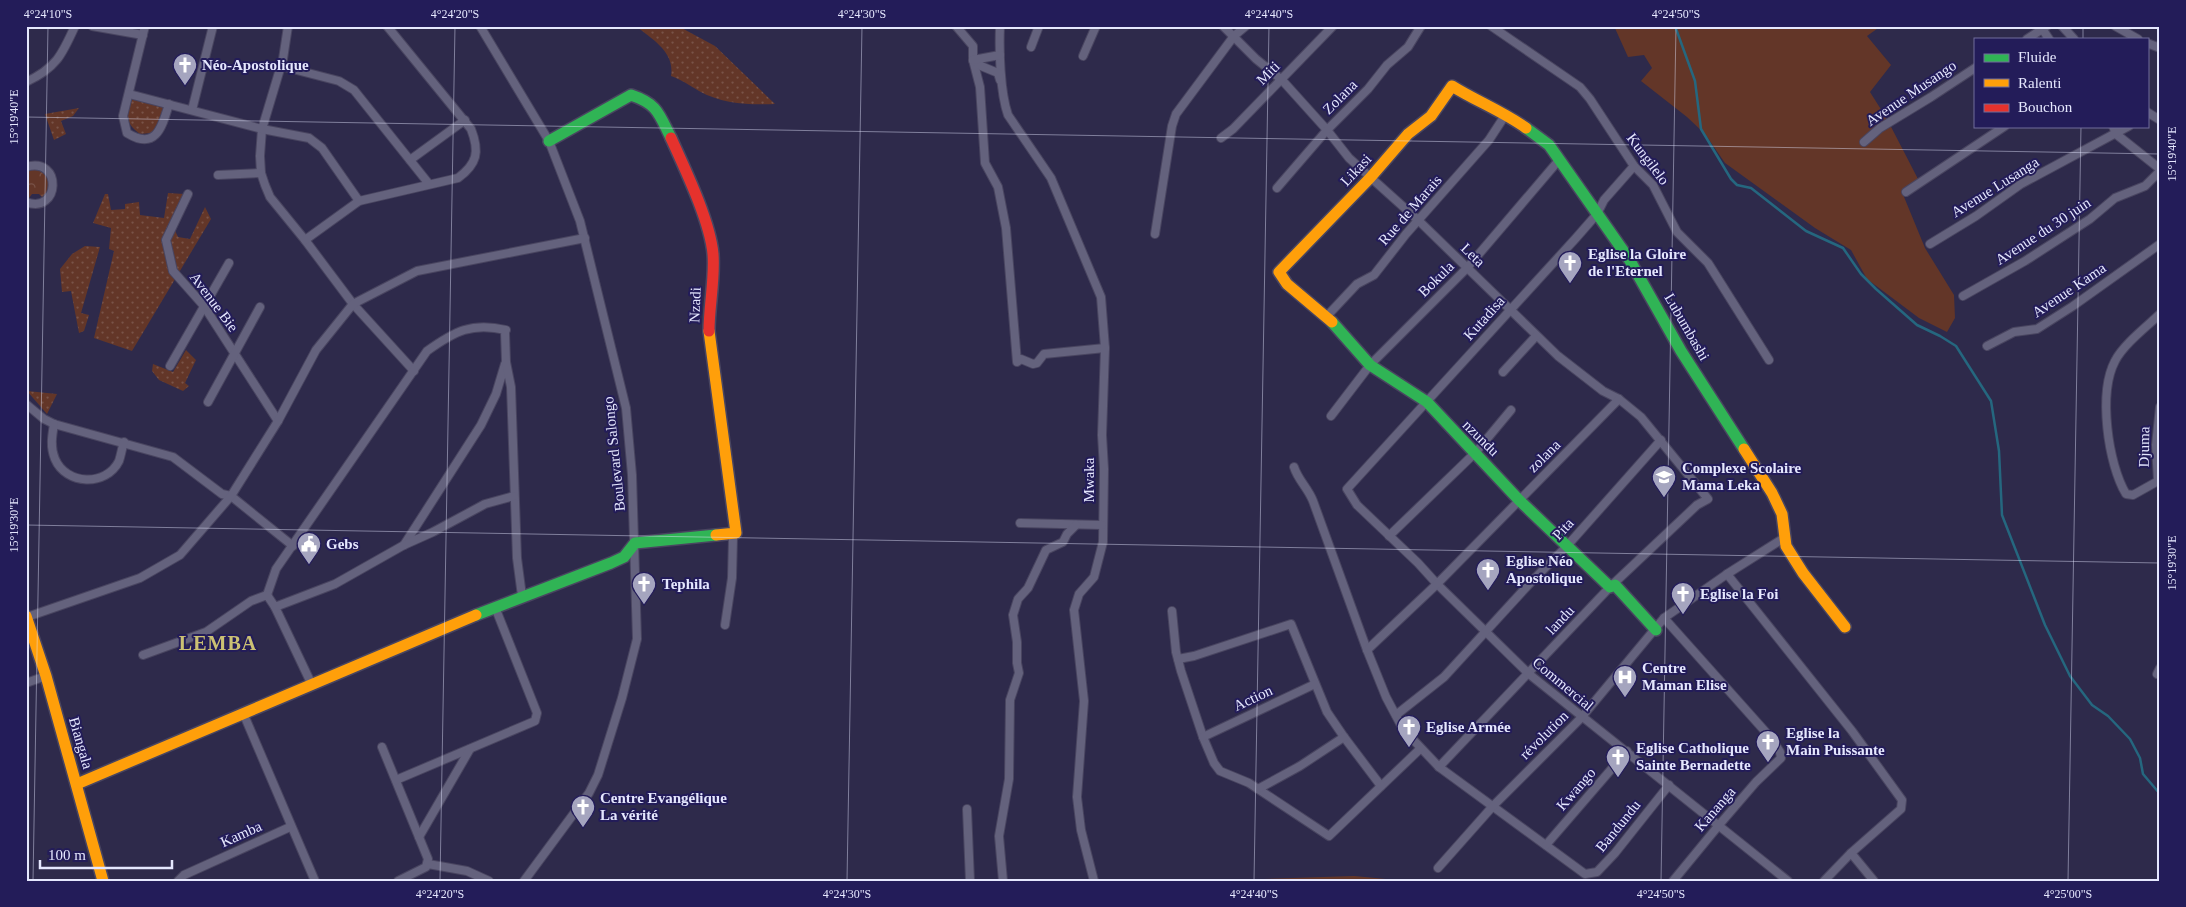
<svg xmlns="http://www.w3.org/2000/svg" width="2186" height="907" font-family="Georgia,serif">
  <defs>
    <pattern id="grass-dots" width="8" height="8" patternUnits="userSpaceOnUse" patternTransform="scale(1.25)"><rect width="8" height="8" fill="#633628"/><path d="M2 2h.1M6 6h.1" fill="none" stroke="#795348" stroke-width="1.8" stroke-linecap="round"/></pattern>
    <pattern id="forest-crowns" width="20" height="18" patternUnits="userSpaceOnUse" patternTransform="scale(1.25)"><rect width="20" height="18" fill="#633628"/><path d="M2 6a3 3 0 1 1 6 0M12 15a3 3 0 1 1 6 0" fill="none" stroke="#795348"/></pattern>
  </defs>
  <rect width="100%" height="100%" fill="#2e2a4b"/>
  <g fill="url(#grass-dots)">
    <path d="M636,26H678L715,46L775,104C749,105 722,104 699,91C689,85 682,80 671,76C675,52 653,40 636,26Z"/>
    <path d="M132,99L164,107L159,125L151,133L140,134C124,122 127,116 132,99Z"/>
    <path d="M79,108L73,116L61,121L66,134L54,140L45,114Z"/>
    <path d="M168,193L184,194L171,222L178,237L190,239L205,207L211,219L132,351L94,338L114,251L109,249L111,228L93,223L105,194H108L111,210L125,209V204L139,202L140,215L164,218Z"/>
    <path d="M85,246L100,247L81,313L89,315L84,331L79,333L71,291L62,292L60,269L72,254Z"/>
    <path d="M186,350L196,360L185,383L189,386L183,391L159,380L152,371L153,364L173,372Z"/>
    <path d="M27,391L57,394L47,414Z"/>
  </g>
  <g fill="url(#forest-crowns)">
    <path d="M26,167L42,171L53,186L43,198L39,194H32L26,202Z"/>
    <path d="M1354,876L1407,881H1262L1264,879Z"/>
  </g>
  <path fill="#633628" d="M1614,26H1881L1867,36L1891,65L1870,92L1887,119L1918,179L1902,192L1925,248L1954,295L1955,318L1947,332L1919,318L1867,279L1851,250L1815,228L1725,163L1705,134L1687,117L1641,81L1652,68L1644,55L1628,57Z"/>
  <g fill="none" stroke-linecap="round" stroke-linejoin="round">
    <path stroke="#25677f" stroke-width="2.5" d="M1675,26L1695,81L1701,129L1731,179L1737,185L1751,188L1806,231L1843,248L1861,274L1876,289L1917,325L1940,336L1956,346L1991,401L1999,451L2002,515L2045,625L2070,676L2092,705L2108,716L2130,739L2140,758L2143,774L2160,794"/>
    <g stroke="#494560" stroke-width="10">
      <g id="street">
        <path d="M92,26L143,35"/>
        <path d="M145,26L123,116L127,133C156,151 162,127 169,104"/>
        <path d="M288,26L283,59L262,129L260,156L261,173L265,185L270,197L305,240L353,304L414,371"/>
        <path d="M480,26L549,141L580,221L626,408L632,475L637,639L622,698L598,775L589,793L524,881"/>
        <path d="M956,26L973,46V60L980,87L985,163L998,187L1006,228L1017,362L1021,359L1033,364L1037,363L1044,354L1105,348"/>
        <path d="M1000,26C999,50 1000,92 1008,115L1051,178L1101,297L1105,348L1102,435L1104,469L1103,542L1094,577L1079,594L1074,610L1084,701L1077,797L1081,830L1094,881"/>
        <path d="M1223,26L1256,59L1282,80L1327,130L1349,158L1418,220L1558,356L1603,391L1619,399L1641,417L1708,499L1697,505L1610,587L1439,767"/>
        <path d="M1491,26L1580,87L1590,99L1634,166L1653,185L1677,232L1708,263L1769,360"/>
        <path d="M2062,26L2074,39"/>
        <path d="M2115,26L2138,39"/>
        <path d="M2043,30L2049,39"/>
        <path d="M2027,39L2047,26"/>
        <path d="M2147,43L2160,48"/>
        <path d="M1031,47L1039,26"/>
        <path d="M1083,56L1096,26"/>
        <path d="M973,60L981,66L998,73L1000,80"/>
        <path d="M973,60L1000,55"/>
        <path d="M281,66L339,81L354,90L429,184"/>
        <path d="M26,82C56,68 62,55 75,26"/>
        <path d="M129,94L262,129L309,138L322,148L359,201"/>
        <path d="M192,110L213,26"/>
        <path d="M2147,112L2160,120"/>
        <path d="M2113,126L2116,134L2160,169"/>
        <path d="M1221,138L1233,129L1333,26"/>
        <path d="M1864,142L1880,128L1931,97L1975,68"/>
        <path d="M410,160L465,120"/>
        <path d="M1634,166L1604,200L1597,214L1576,238L1347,489L1357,505L1418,563L1437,584L1529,674L1788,881"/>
        <path d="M26,167C63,156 60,215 26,202"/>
        <path d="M218,175L261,173"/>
        <path d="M1277,188L1327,130L1368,89L1387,65L1408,47L1421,26"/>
        <path d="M1906,192L2005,126"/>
        <path d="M188,194L166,240L173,271L204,306L278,421"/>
        <path d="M1155,234L1172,126L1176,114L1234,36L1246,26"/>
        <path d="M305,240L359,201L458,178C477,164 480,152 471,129L387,26"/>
        <path d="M1930,244L1976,216L2021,184L2129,126"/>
        <path d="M1963,296L2025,261L2090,219L2115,198L2145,186L2160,171"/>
        <path d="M2160,314C2146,327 2123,345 2115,361C2098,393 2108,464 2126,494L2133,495L2158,481L2156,445L2160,407"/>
        <path d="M1327,316L1357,284L1374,275L1406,234L1489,140L1506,114"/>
        <path d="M1987,346L2014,332L2037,329L2073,306L2160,244"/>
        <path d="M170,366L229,263"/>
        <path d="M1503,372L1536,336"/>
        <path d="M208,402L260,307"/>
        <path d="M26,404L44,419L54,424L173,457L222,494L231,496L293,546"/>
        <path d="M1331,416L1370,365L1467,268L1559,160"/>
        <path d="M54,424C52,436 50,447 55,459C66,485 106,487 119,461C121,455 122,448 124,442"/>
        <path d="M1294,467C1298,480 1308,488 1313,501L1367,650L1386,697L1403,729L1439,767L1585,874L1597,872L1615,853L1669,785"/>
        <path d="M1020,523L1102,525"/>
        <path d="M1389,536L1476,452L1511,410"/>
        <path d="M404,545L481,425L496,394L505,364"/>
        <path d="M1727,574L1852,731L1902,800L1901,809L1851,853L1824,881"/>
        <path d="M267,595L276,569L427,351C455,331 472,322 506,330L505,332L506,362L511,387L517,558L522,596"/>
        <path d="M275,607L312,685"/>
        <path d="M1172,611L1176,652L1181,671L1203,737L1214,763L1220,771L1249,783L1329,836L1420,749"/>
        <path d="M27,617L140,578L180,555L231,496L278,421L316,350L353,304L417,271L585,238"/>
        <path d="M1664,618L1771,738L1780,752L1781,758L1756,782L1719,825L1673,881"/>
        <path d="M725,625L732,578L733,537L736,533"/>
        <path d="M1367,650L1437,584L1619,399"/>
        <path d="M143,655L206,632L251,601L267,595L275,607L335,584L404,545L433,532L485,504L514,496"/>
        <path d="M1178,659L1194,656L1291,624L1327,712L1344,737L1381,786"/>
        <path d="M2157,674L2160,668"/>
        <path d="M26,683L46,676"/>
        <path d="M244,715L315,881"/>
        <path d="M1396,715L1444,677L1531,582L1567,546L1661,440"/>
        <path d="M1203,737L1315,684"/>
        <path d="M382,747L428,859L426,867L398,881"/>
        <path d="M396,780L535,721L537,713L495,607"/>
        <path d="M1258,789L1300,766L1344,737"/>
        <path d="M967,809L970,881"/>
        <path d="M419,837L470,749"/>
        <path d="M1546,845L1627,751"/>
        <path d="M1851,853L1874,881"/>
        <path d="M428,864L467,871L489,881"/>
        <path d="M1438,868L1493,806L1581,718L1664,618L1727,574L1784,538"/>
        <path d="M178,881L184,875L290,827"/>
        <path d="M1003,881L999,836L1009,779L1010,700L1019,673L1017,663V642L1013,615L1018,599L1028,588L1046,550L1063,542L1067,534L1076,525"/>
      </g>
    </g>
    <g stroke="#494560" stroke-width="14">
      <g id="fast">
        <path d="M1526,128L1549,145L1629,259L1681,351L1744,449"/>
        <path d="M549,141L631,95C658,104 659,114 671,138"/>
        <path d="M1332,322L1370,365L1427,402L1519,500L1610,587L1615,585L1656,630"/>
        <path d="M476,615L611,563L624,557L635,543L716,535"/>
      </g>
    </g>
    <g stroke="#494560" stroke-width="14">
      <g id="slow">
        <path d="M1332,322L1287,284L1279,272L1370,178L1408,134L1431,116L1452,86C1476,101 1502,111 1526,128"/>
        <path d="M709,331L736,533L716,535"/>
        <path d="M1744,449L1772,493L1782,514L1786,546L1803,573L1845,627"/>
        <path d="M26,616L46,676L103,881"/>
        <path d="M77,784L476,615"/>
      </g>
    </g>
    <g stroke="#494560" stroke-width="14">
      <path id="jam" d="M671,138C685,169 710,221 713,254C715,279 709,306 709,331"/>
    </g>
    <use href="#street" stroke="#64627d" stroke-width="8"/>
    <use href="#fast" stroke="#30b455" stroke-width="11"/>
    <use href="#slow" stroke="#ff9f0a" stroke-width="11"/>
    <use href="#jam" stroke="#e5322d" stroke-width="11"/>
  </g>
  <path fill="none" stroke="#e5e7fe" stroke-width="1" stroke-opacity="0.45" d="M2083,39V26M26,117L2160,154M26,525L2160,563M33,881L48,26M440,881L455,26M847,881L862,26M1254,881L1269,26M1661,881L1676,26M2068,881L2081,126"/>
  <defs>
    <g id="church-pin" transform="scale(1.25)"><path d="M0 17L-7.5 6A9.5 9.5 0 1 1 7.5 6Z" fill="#a5a5bf" stroke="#231c59"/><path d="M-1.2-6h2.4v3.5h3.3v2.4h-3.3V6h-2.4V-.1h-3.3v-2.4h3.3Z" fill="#fff"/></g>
    <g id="school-pin" transform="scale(1.25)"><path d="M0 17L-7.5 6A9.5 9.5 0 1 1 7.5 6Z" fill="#a5a5bf" stroke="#231c59"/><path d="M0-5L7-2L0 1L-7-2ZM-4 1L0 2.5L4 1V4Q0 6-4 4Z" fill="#fff"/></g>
    <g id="civic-pin" transform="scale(1.25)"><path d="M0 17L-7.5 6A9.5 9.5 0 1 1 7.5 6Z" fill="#a5a5bf" stroke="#231c59"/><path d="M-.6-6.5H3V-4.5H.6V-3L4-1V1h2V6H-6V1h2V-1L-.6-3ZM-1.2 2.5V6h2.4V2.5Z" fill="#fff"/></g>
    <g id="hospital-pin" transform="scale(1.25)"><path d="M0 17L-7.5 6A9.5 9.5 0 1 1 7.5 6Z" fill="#a5a5bf" stroke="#231c59"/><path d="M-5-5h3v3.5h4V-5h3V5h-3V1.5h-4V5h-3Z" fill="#fff"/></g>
  </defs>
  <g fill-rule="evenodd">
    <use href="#church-pin" x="185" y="65"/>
    <use href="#church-pin" x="1570" y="263"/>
    <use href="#school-pin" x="1664" y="477"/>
    <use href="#civic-pin" x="309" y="544"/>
    <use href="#church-pin" x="1488" y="570"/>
    <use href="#church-pin" x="644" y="584"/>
    <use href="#church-pin" x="1683" y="594"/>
    <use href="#hospital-pin" x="1625" y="677"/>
    <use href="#church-pin" x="1409" y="727"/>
    <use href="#church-pin" x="1768" y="742"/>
    <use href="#church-pin" x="1618" y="757"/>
    <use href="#church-pin" x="583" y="807"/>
  </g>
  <g text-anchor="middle" stroke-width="4" stroke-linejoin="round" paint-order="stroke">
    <g font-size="15" font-weight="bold" fill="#e5e7fe" stroke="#231c59" text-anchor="start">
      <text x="202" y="70">Néo-Apostolique</text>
      <text x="1588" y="259">Eglise la Gloire<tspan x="1588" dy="17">de l'Eternel</tspan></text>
      <text x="1682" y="473">Complexe Scolaire<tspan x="1682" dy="17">Mama Leka</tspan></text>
      <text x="326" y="549">Gebs</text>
      <text x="1506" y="566">Eglise Néo<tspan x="1506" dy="17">Apostolique</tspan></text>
      <text x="662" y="589">Tephila</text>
      <text x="1700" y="599">Eglise la Foi</text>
      <text x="1642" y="673">Centre<tspan x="1642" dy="17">Maman Elise</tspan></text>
      <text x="1426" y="732">Eglise Armée</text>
      <text x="1786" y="738">Eglise la<tspan x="1786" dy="17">Main Puissante</tspan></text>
      <text x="1636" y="753">Eglise Catholique<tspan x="1636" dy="17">Sainte Bernadette</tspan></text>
      <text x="600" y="803">Centre Evangélique<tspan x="600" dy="17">La vérité</tspan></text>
    </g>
    <g font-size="15" fill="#e5e7fe" stroke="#231c59">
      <text transform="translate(1268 73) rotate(-45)" y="5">Miti</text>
      <text transform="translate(1911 93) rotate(-34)" y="5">Avenue Musango</text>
      <text transform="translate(1340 97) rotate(-45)" y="5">Zolana</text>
      <text transform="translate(1648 159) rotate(53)" y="5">Kungilelo</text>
      <text transform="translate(1356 170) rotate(-47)" y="5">Likasi</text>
      <text transform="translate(1995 187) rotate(-32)" y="5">Avenue Lusanga</text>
      <text transform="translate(1410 210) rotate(-49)" y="5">Rue de Marais</text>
      <text transform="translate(2043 231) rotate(-33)" y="5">Avenue du 30 juin</text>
      <text transform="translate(1473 255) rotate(44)" y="5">Leta</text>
      <text transform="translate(1436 279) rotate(-45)" y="5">Bokula</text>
      <text transform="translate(2069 290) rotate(-34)" y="5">Avenue Kama</text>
      <text transform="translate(214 302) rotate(53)" y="5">Avenue Bie</text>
      <text transform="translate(695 305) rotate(-88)" y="5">Nzadi</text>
      <text transform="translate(1484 318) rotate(-48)" y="5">Kutadisa</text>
      <text transform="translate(1687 327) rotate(60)" y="5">Lubumbashi</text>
      <text transform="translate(1481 438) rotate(45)" y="5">nzundu</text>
      <text transform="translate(2144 447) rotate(-89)" y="5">Djuma</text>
      <text transform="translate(614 454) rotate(-96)" y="5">Boulevard Salongo</text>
      <text transform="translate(1544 456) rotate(-45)" y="5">zolana</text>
      <text transform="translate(1089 480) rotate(-90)" y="5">Mwaka</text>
      <text transform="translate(1563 529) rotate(-47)" y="5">Pita</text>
      <text transform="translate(1560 620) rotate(-47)" y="5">landu</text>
      <text transform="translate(1563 684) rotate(40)" y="5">Commercial</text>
      <text transform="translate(1253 698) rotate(-25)" y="5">Action</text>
      <text transform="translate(1544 735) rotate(-45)" y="5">révolution</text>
      <text transform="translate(81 743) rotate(74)" y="5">Biangala</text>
      <text transform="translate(1576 789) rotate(-49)" y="5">Kwango</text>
      <text transform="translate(1715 809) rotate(-49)" y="5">Kananga</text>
      <text transform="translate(1618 826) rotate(-51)" y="5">Bandundu</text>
      <text transform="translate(241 834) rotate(-24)" y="5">Kamba</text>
    </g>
    <g font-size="20" font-weight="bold" letter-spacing="1" fill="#cbc173" stroke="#231c59">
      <text x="218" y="650">LEMBA</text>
    </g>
  </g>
  <rect width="2186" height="907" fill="none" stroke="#231c59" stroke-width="55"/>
  <rect x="1974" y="38" width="175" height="90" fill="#231c59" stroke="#716d9b"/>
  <rect x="1984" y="54" width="25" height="8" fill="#30b455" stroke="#716d9b"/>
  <text x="2018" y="62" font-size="15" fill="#e5e7fe">Fluide</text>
  <rect x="1984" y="79" width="25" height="8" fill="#ff9f0a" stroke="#716d9b"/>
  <text x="2018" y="88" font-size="15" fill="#e5e7fe">Ralenti</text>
  <rect x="1984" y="104" width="25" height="8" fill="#e5322d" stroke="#716d9b"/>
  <text x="2018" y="112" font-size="15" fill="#e5e7fe">Bouchon</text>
  <path d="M40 860v8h132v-8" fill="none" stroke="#e5e7fe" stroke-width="2.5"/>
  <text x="48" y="860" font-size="15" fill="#e5e7fe" stroke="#231c59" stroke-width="4" paint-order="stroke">100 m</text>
  <rect x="28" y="28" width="2130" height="852" fill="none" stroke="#e5e7fe" stroke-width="2"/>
  <g font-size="12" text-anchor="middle" fill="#e5e7fe">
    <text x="48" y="18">4°24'10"S</text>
    <text x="455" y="18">4°24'20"S</text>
    <text x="862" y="18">4°24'30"S</text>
    <text x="1269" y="18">4°24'40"S</text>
    <text x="1676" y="18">4°24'50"S</text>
    <text transform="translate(14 117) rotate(-90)" y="4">15°19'40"E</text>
    <text transform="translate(2172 154) rotate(-90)" y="4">15°19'40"E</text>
    <text transform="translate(14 525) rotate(-90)" y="4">15°19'30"E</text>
    <text transform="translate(2172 563) rotate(-90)" y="4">15°19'30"E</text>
    <text x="440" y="898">4°24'20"S</text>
    <text x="847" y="898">4°24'30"S</text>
    <text x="1254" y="898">4°24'40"S</text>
    <text x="1661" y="898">4°24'50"S</text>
    <text x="2068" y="898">4°25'00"S</text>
  </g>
</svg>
